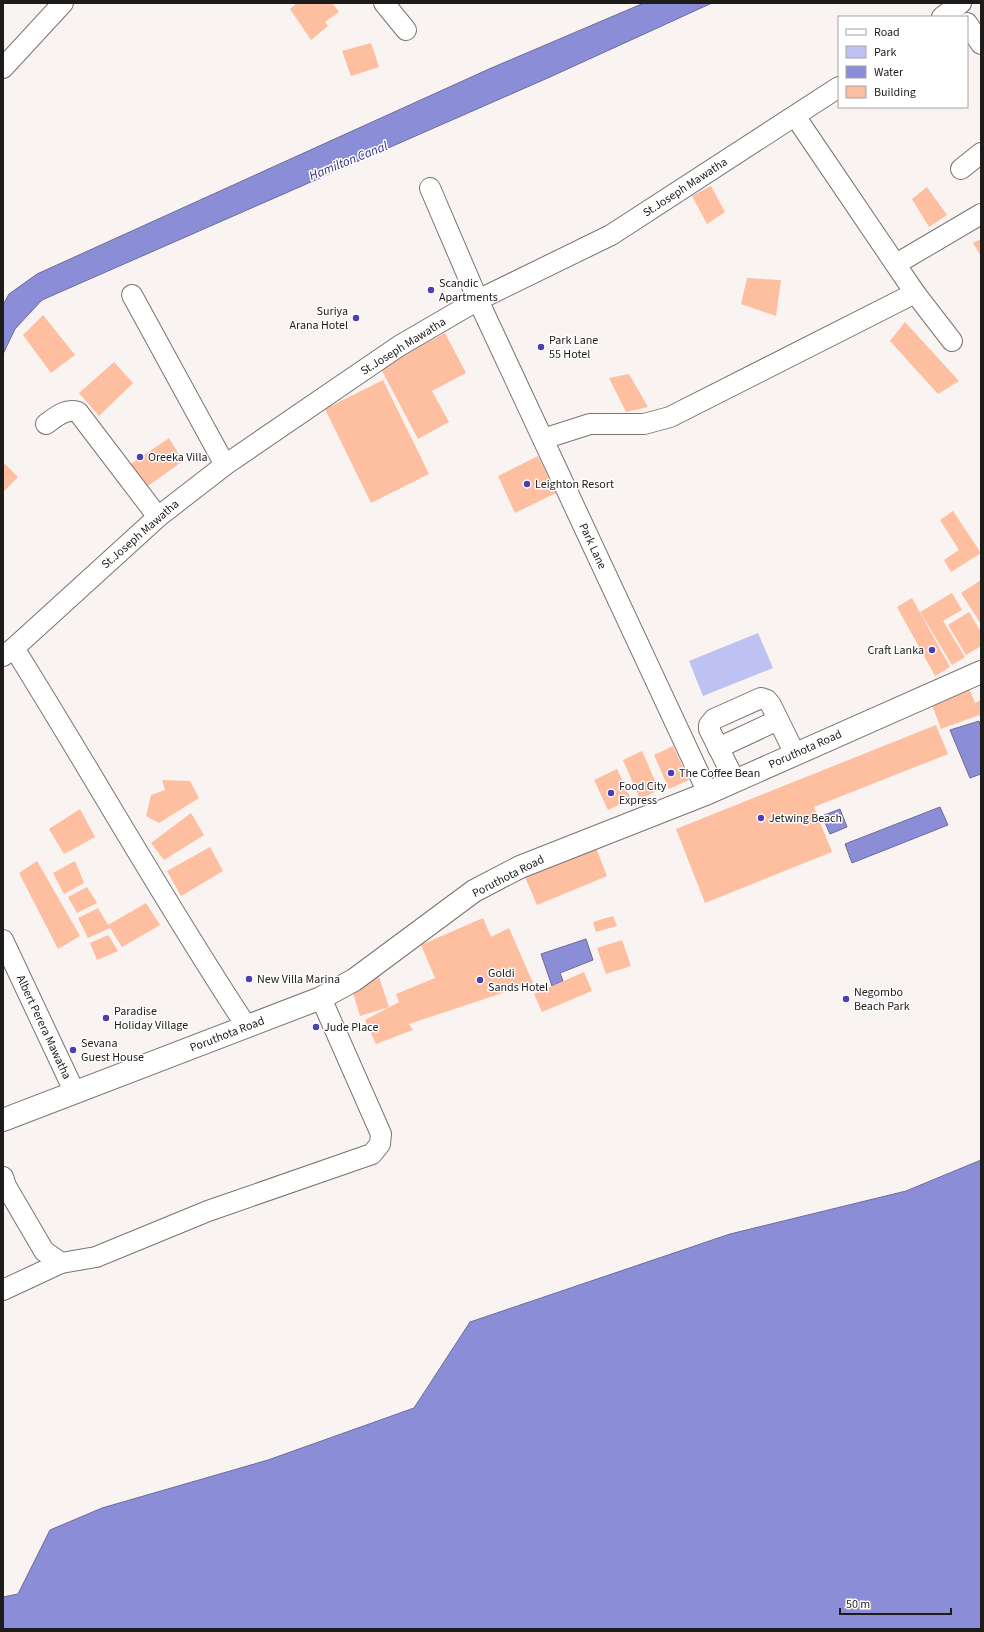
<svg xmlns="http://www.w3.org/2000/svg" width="984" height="1632" font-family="'Source Sans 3',sans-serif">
  <rect width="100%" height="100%" fill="#f9f3f1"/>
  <path fill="#bec2f2" d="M758,633L773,668L703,696L689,661Z"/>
  <g fill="#8b8ed6" stroke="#6a6c9e">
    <path d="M644,3H712L550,77L42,300L15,329L3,354V305L9,294L37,274L489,69Z"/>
    <path d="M979,721L981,727V774L970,778L950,730Z"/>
    <path d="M940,807L948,825L852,863L845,844Z"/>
    <path d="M840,809L847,827L830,834L822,816Z"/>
    <path d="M586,939L593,960L560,973L563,981L552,986L541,954Z"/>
    <path d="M981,1160V1629H3V1597L18,1594L50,1530L102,1508L268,1460L414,1408L470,1322L730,1234L906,1191Z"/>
  </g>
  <g fill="#febea0">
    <path d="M297,3H332L339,12L325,22L328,26L311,40L290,9Z"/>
    <path d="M371,43L379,67L351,76L342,51Z"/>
    <path d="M711,186L725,212L707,224L692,196Z"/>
    <path d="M927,187L947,215L929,227L912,199Z"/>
    <path d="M981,239V256L973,243Z"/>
    <path d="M747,278L781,280L776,316L741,304Z"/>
    <path d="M43,315L75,355L51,373L23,335Z"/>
    <path d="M905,322L959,381L938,394L890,341Z"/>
    <path d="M445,333L466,373L432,391L449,422L418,439L380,367Z"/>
    <path d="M114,362L133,383L99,416L79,393Z"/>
    <path d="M629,374L648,407L626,412L609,378Z"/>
    <path d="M383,380L429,474L371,503L325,409Z"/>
    <path d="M169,438L183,461L141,491L125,468Z"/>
    <path d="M538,456L556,493L515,513L498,476Z"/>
    <path d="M3,462L18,477L3,492Z"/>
    <path d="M953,511L981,553L951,572L944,560L959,550L940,520Z"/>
    <path d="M981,580V624L961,593Z"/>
    <path d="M952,593L962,610L943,621L965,657L952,665L920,612Z"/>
    <path d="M912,598L950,667L935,676L897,607Z"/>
    <path d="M969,612L981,632V646L966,655L948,625Z"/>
    <path d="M969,688L975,703L981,700V719L979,715L941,729L931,702Z"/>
    <path d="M936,725L948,754L814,807L832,852L705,903L676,829Z"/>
    <path d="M673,746L689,780L669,789L654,755Z"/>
    <path d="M642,751L659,790L640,799L623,760Z"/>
    <path d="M617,769L631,799L608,810L594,780Z"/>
    <path d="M162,780L190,781L199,798L159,823L146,816L151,795L165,790Z"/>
    <path d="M80,809L95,837L64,854L49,829Z"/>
    <path d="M191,813L204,835L164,860L151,843Z"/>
    <path d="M210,847L223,871L181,896L167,871Z"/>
    <path d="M596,848L607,876L537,905L525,877Z"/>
    <path d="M37,861L80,936L58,949L19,873Z"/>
    <path d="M75,861L84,883L64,894L53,873Z"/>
    <path d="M87,887L97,903L77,913L68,897Z"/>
    <path d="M146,903L160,925L122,947L110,928L88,938L78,918L98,908L108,925Z"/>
    <path d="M613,916L617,926L596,932L593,922Z"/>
    <path d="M483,918L491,937L509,928L533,983L409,1024L413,1030L376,1044L365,1020L399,1002L396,994L435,978L421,945Z"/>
    <path d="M108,935L118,951L97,960L90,943Z"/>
    <path d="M622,940L631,966L606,974L597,948Z"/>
    <path d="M584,972L592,991L542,1012L534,994Z"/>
    <path d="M379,977L389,1007L360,1016L351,986Z"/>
  </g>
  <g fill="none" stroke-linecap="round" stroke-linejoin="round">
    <g stroke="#797472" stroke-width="22">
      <g id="minor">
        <path d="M384,3L406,30"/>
        <path d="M942,17L961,3"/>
        <path d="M967,23L981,44"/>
        <path d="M3,68L63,3"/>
        <path d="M795,116L915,293L952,341"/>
        <path d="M961,169L981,153"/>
        <path d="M430,188L478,300L708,793"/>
        <path d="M896,264L981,214"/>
        <path d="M132,295L225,465"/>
        <path d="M46,424C56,417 65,408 78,412L158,517"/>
        <path d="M543,439L590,424H644L670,417L915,293"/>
        <path d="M14,648C93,774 165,903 247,1027"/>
        <path d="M3,656L14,648L158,517L225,465L399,346L478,300L611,235L839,87"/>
        <path d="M718,748L778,720"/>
        <path d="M735,781L709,729V725L714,719L761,698L767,700L771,705L795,754"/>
        <path d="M3,940L75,1093"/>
        <path d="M3,1177L6,1186L44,1251L61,1263L96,1257L208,1211L372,1154L380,1144L381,1134L321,998"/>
        <path d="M3,1290L61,1263"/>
      </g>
    </g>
    <g stroke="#797472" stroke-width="24">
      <path id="major" d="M3,1120L321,998L354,980L474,891L520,867L708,793L981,672"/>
    </g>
    <use href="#minor" stroke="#fff" stroke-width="20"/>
    <use href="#major" stroke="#fff" stroke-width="22"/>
  </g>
  <g fill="#4c3fb6" stroke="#fff" stroke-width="1.5">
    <circle cx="431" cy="290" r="4"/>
    <circle cx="356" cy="318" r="4"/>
    <circle cx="541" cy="347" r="4"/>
    <circle cx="140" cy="457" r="4"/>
    <circle cx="527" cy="484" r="4"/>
    <circle cx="932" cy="650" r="4"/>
    <circle cx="671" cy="773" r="4"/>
    <circle cx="611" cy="793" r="4"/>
    <circle cx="761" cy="818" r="4"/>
    <circle cx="249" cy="979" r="4"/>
    <circle cx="480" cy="980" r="4"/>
    <circle cx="846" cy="999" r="4"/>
    <circle cx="106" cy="1018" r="4"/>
    <circle cx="316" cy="1027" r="4"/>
    <circle cx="73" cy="1050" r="4"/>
  </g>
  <g text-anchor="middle" stroke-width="3" stroke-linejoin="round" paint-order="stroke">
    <g font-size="12" fill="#1e1c1b" stroke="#fff">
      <text transform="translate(685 187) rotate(-33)" y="4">St.Joseph Mawatha</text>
      <text transform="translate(403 346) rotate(-32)" y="4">St.Joseph Mawatha</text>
      <text transform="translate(140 534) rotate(-41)" y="4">St.Joseph Mawatha</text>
      <text transform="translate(593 546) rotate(65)" y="4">Park Lane</text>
      <text transform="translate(805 749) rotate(-24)" y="4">Poruthota Road</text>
      <text transform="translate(508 876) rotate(-27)" y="4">Poruthota Road</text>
      <text transform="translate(44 1027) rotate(65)" y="4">Albert Perera Mawatha</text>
      <text transform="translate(227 1034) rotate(-21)" y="4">Poruthota Road</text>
    </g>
    <g font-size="12" fill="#1e1c1b" stroke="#fff" text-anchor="start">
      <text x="439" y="287">Scandic<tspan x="439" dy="14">Apartments</tspan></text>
      <text x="348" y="315" text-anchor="end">Suriya<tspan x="348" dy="14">Arana Hotel</tspan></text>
      <text x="549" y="344">Park Lane<tspan x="549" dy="14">55 Hotel</tspan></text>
      <text x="148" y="461">Oreeka Villa</text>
      <text x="535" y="488">Leighton Resort</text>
      <text x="924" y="654" text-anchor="end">Craft Lanka</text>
      <text x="679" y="777">The Coffee Bean</text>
      <text x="619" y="790">Food City<tspan x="619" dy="14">Express</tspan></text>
      <text x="769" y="822">Jetwing Beach</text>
      <text x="488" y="977">Goldi<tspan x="488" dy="14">Sands Hotel</tspan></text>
      <text x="257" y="983">New Villa Marina</text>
      <text x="854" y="996">Negombo<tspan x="854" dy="14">Beach Park</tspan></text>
      <text x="114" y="1015">Paradise<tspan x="114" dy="14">Holiday Village</tspan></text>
      <text x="324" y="1031">Jude Place</text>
      <text x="81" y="1047">Sevana<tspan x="81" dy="14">Guest House</tspan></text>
    </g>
    <g font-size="13" font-style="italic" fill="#342c80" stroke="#fff">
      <text transform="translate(348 160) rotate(-22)" y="5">Hamilton Canal</text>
    </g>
  </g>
  <rect width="984" height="1632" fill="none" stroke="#1e1c1b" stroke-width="8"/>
  <rect x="838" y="16" width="130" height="92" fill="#ffffff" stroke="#a5a4a4"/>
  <rect x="846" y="29" width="20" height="6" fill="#ffffff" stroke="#a5a4a4"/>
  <text x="874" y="36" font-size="12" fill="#1e1c1b">Road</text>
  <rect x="846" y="46" width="20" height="12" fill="#bec2f2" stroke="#a5a4a4"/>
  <text x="874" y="56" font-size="12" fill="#1e1c1b">Park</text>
  <rect x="846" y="66" width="20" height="12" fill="#8b8ed6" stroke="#a5a4a4"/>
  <text x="874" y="76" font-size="12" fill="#1e1c1b">Water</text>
  <rect x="846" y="86" width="20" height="12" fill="#febea0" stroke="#a5a4a4"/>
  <text x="874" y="96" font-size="12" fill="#1e1c1b">Building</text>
  <path d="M840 1608v6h111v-6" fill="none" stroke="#1e1c1b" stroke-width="2"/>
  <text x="846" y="1608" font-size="12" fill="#1e1c1b" stroke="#ffffff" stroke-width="3" paint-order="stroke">50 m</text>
</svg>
